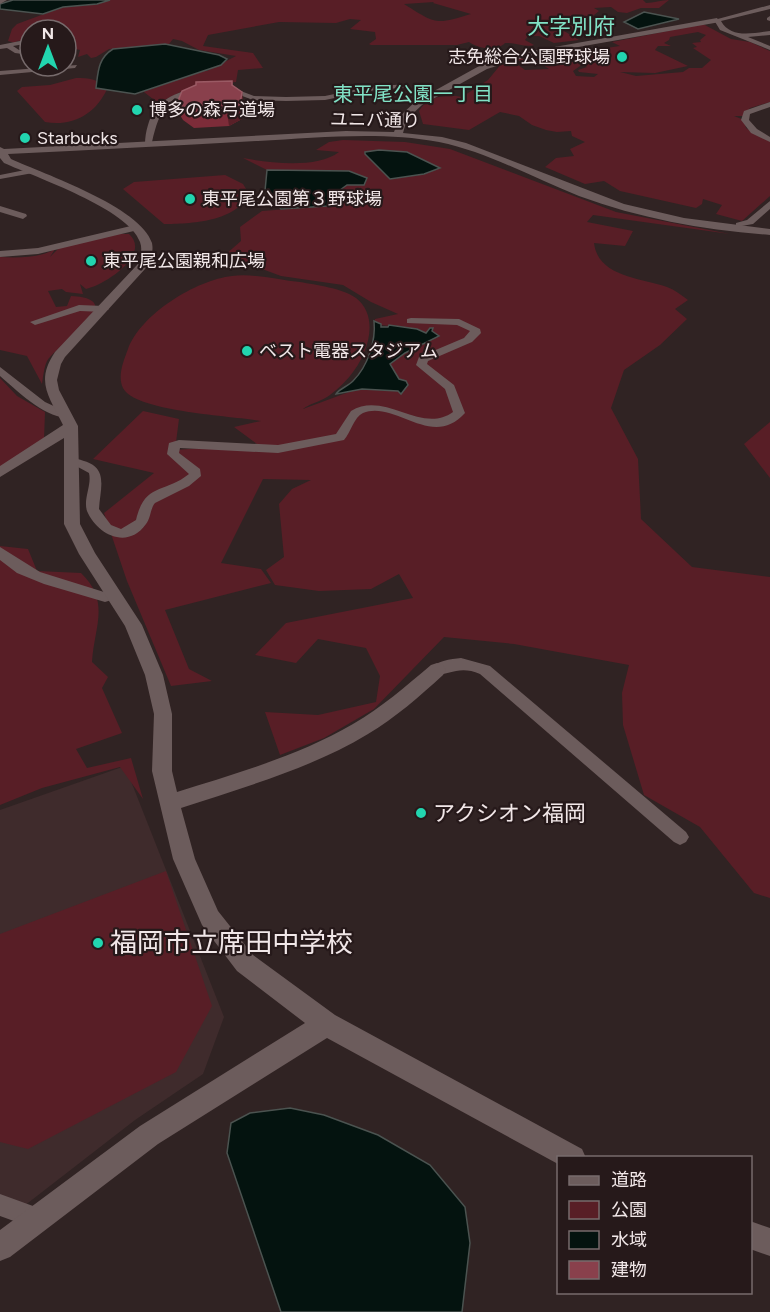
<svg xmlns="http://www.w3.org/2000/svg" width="770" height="1312" font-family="Figtree,'Noto Sans JP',sans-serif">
  <rect width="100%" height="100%" fill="#302323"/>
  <path fill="#3f2b2c" d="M125,766L224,1017L203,1074L135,1120L24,1206L0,1197V810Z"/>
  <g fill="#581e26" fill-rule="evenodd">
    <path d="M110,0H643L646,3C654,3 661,0 669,0L659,8H641L627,13L618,12L611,7L594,8L599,11L584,23L588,22L606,31L581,35L565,27L564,31L579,40L554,43L539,36H528L525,40L534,45C525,48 516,42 505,43C496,52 480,49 469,42L457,45H371L369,44L376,39L375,32L350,29L361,20L350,19L336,23L279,22L208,35L203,46L253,53L263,68L238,70L236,82L191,87L158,103L144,92L149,79L175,71H207L236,56L199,50L182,41L173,39L169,44L109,49L96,57L91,58L87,54L78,57L80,50L66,47V30H30V40L17,41L15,43L8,41L12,29L17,24L63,7L97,4ZM434,2L433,3L471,14C435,25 436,24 404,4Z"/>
    <path d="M703,24L731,39L750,42L770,51V102L750,108L744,116H734L744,120L746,128L760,137L770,140V196L742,221L716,214L722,205L703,199L702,204L696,208L620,191L604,181L585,184L545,167L556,158L574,156L570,149L585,142L572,136L571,131L557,132L546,130L532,125L519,116L500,112L469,130L423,124L419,111C428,96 446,94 462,97L488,80L502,63L530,56L540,60C530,63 523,59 514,62L525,70L549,69L540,63L542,60L553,62H581L580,66L573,71L576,76L594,77L598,74L579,72L578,70L587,67L572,53L620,46L612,42ZM698,32L706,35L700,40L701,42L692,43L697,47L693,48L711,60L702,68H689L683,72L636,76L620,72L655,73L688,66L655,50L658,46H671L664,43L669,40L670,37Z"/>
    <path d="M76,78C88,78 100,79 107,89C96,114 72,127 45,122L17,91L22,87L50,85Z"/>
    <path d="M343,140L405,142L450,149L616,212L730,234L593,215L587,222L633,231L625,246L594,243C598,277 641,278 667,287C675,290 681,295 688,300L675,309L687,319L660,345L624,370L611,408L638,459L641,519L692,567L770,577V898L754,893L700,827L644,795L623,725L622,693L629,665L514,644L444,637L374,709L324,738L280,755L265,712L318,715L376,702L380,676L366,648L318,639L296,663L255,655L286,623L413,598L399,574L371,589L319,591L275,585L266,570L284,557L279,504L292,489L311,480L263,479L221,563L261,569L271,583L165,610L189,669L212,681L171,686L127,581L104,513L154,473L93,459L143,411L179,419L175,450L257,444L234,427L261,421C235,416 135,412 123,388C117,376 124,360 128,349C141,314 196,280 232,276C253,273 278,280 300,282C316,285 342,288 356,298C381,318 367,356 350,376C344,383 335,392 327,397C319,402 309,404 303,409L349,392L355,387L387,368L412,329L374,324L375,319L398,314L371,302L343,285L281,276L225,255L241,241L240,227L262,211L327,206L341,201L340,190L347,185H364L349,171L267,170L243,158C270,163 317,169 339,152L316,150L329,142ZM365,152L439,167L425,174L390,179Z"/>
    <path d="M225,175L243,184L248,192C240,222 188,224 164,224L123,189L134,182Z"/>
    <path d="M117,234H129C152,255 104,285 86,289L80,284L83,294L66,292L62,289L48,291L56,307L67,306L71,296C134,299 56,345 47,361C44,367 43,378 42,384L27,356L0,350V257C17,258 40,258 55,249L50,257L59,248Z"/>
    <path d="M0,378L17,396L45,412L44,440L0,469Z"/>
    <path d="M770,422V478L744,444Z"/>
    <path d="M0,546L28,549L37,571L81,573C111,602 94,627 92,662L108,677L102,688L122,733L76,749L87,768L131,758L143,799L120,767L42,788L0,805Z"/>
    <path d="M166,871L212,1006L176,1072L28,1149L0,1142V934Z"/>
  </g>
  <g fill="#04130f" stroke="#4b5350" stroke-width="1.5">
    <path d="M13,0H110L97,4L63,7L43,14L0,9V4Z"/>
    <path d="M644,12L679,19L638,29L624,22Z"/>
    <path d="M165,44L219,55L227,59L221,65L135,94L96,88C98,72 98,58 113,49Z"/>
    <path d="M379,150L407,152L440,168L424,174L390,179L365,154V152Z"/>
    <path d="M267,170L349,171L367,178L364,185H347L340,190L341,201L327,206L281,209L265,191Z"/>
    <path d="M374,321L381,324V327H388L389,325L417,329L426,333L430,328H433L432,331L439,336L405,353L390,364L399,379L406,381L408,385L401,394L398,391L362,389L336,394C338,390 348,386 353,381C368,366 376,341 374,321Z"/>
    <path d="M290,1108L324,1115L378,1135L430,1165L465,1207L470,1243L462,1312H281L227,1153L231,1123L250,1113Z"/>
  </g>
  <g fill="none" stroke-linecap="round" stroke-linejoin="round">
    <g fill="#6c5c5c" fill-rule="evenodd">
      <path d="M0,0H7L0,4Z"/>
      <path d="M770,5V9L721,21C731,39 753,33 770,31V35L748,37L770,46V50L720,30L714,20Z"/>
      <path d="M770,16V21L767,20V18Z"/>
      <path d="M30,39V43L13,46L19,50L30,51V55L15,53L7,48L0,49V45Z"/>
      <path d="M77,65L75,68L0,75V71Z"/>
      <path d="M407,84L409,87L368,91L325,100L286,101L253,100L218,87L225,85L254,96L286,97L325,96L368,87Z"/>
      <path d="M199,87L202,91C167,100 160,107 152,142L145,144C145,138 146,131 148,125C156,99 175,93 199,87Z"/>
      <path d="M770,102V107L750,114L749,120L757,129L770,137V142L751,133L741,120L744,111Z"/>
      <path d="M30,169L34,171L33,173L0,179V175Z"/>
      <path d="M770,201V209L753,224L736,227V223L747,220Z"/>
      <path d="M0,206L26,214L27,216L23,219L0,212Z"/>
      <path d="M135,225L138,226V230L38,254L0,257V251L38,248Z"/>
      <path d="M79,305L104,306L109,309L104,312L80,311L35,325L30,322Z"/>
      <path d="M411,318L459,319L480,329L481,333L472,342L428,361L427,364L454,385L465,413C432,450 395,400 363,413C354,417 351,432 344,440L278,453L180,448L179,453L200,469L201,476L189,486L155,503C150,509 151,518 146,524C128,550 97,535 87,511C83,499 92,485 89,473L78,467L66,464V458C72,457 78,459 84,461C109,468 100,489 99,509L111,525L121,529L136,520C145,482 164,494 189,474L167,454L169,443L179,440L278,445L336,434L351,411C385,390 421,435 453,412L445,389L416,365L419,357L464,338L470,331L457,325L407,323V319Z"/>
      <path d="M0,367L45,402L69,413V417C48,421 15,389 0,376Z"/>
      <path d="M0,547L40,572L104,592L113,589L120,594L118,598L105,602L44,584L17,573L0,560Z"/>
      <path d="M461,658L490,666L686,832L689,837L686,842L680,845L674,842L480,674C457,664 446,678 432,674L429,670C435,661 451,659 461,658Z"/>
      <path d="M0,1194L44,1210L47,1218L44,1226L36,1229L0,1216Z"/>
    </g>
    <g fill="#6c5c5c" fill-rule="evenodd">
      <path d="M717,18L720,22L533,55L487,69L422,105L407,119L403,133L442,137L466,143L624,204L684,218L770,229V235C705,230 641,219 579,196C533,178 488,152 439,142C380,131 317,138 258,141C174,146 91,150 8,154L11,159C44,174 141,207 152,243C154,253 150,262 145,269L65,357L61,364L57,380L59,390L78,426L80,524L95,553L142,625L163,675L172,714V771L177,792C237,773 298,756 353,724C381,708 406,686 431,665L437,663L443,665L446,670L443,675C420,696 395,718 368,734C310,769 244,787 181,808L195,859L218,911L253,955L335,1015L582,1149L586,1158H558V1164L327,1038L158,1144L10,1257L0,1261V1230L140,1126L305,1023L237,971L202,925L173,859L152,771L154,714L145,675L125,626L79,554L64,524V438L0,477V466L63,425C49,396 35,382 55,352L137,265C140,258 143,250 140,242C129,209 35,177 4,163L0,158V147L4,149L346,131L394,132L400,116L416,101L481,65L532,51Z"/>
      <path d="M750,1221L770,1228V1256L750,1249Z"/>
    </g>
  </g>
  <path fill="#7d2c39" d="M232,81L233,86L242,92L243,106L242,119L229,126L194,128L183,120L180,115L178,101Z"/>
  <path fill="#592028" d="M242,92L243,106L242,119L229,126L227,112Z"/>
  <path fill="#89404c" stroke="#9a5a64" stroke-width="1.5" d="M232,81V85L242,92L240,104L227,112L192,113L181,106L178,101L182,91L196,85V82Z"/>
  <g fill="#22d5af" stroke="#26191a" stroke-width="2">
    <circle cx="622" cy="57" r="6"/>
    <circle cx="137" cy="110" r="6"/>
    <circle cx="25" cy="138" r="6"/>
    <circle cx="190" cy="199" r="6"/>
    <circle cx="91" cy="261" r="6"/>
    <circle cx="247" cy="351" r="6"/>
    <circle cx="421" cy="813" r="6"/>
    <circle cx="98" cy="943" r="6"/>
  </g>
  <g text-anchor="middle" stroke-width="4.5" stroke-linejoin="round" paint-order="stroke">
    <g font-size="18" fill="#f1e7e8" stroke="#26191a" text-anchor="start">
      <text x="610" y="63" text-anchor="end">志免総合公園野球場</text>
      <text x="149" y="116">博多の森弓道場</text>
      <text x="37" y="144">Starbucks</text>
      <text x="202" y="205">東平尾公園第３野球場</text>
      <text x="103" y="267">東平尾公園親和広場</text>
      <text x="259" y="357">ベスト電器スタジアム</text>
    </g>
    <g font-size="18" fill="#f1e7e8" stroke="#26191a">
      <text transform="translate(375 120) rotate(1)" y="6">ユニバ通り</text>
    </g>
    <g font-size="20" fill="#81e2c6" stroke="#26191a">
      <text x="413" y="101">東平尾公園一丁目</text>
    </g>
    <g font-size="22" fill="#81e2c6" stroke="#26191a">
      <text x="571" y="34">大字別府</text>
    </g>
    <g font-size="22" fill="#f1e7e8" stroke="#26191a" text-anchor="start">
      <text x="433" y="821">アクシオン福岡</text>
    </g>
    <g font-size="27" fill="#f1e7e8" stroke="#26191a" text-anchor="start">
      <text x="110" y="952">福岡市立席田中学校</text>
    </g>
  </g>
  <rect x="557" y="1156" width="195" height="138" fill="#26191a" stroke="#776b6c" stroke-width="1.5"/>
  <rect x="569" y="1176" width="30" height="9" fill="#6c5c5c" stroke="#776b6c" stroke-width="1.5"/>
  <text x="611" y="1186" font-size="18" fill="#f1e7e8">道路</text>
  <rect x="569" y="1201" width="30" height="18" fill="#581e26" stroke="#776b6c" stroke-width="1.5"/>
  <text x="611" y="1216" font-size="18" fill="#f1e7e8">公園</text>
  <rect x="569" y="1231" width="30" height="18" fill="#04130f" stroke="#776b6c" stroke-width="1.5"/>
  <text x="611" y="1246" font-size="18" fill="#f1e7e8">水域</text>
  <rect x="569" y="1261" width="30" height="18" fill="#89404c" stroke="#776b6c" stroke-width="1.5"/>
  <text x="611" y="1276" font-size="18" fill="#f1e7e8">建物</text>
  <g transform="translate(48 48)"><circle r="28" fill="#26191a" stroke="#776b6c" stroke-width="1.5"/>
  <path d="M0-4.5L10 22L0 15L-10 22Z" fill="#22d5af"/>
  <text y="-9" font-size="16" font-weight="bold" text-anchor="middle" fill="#f1e7e8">N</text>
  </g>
</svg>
